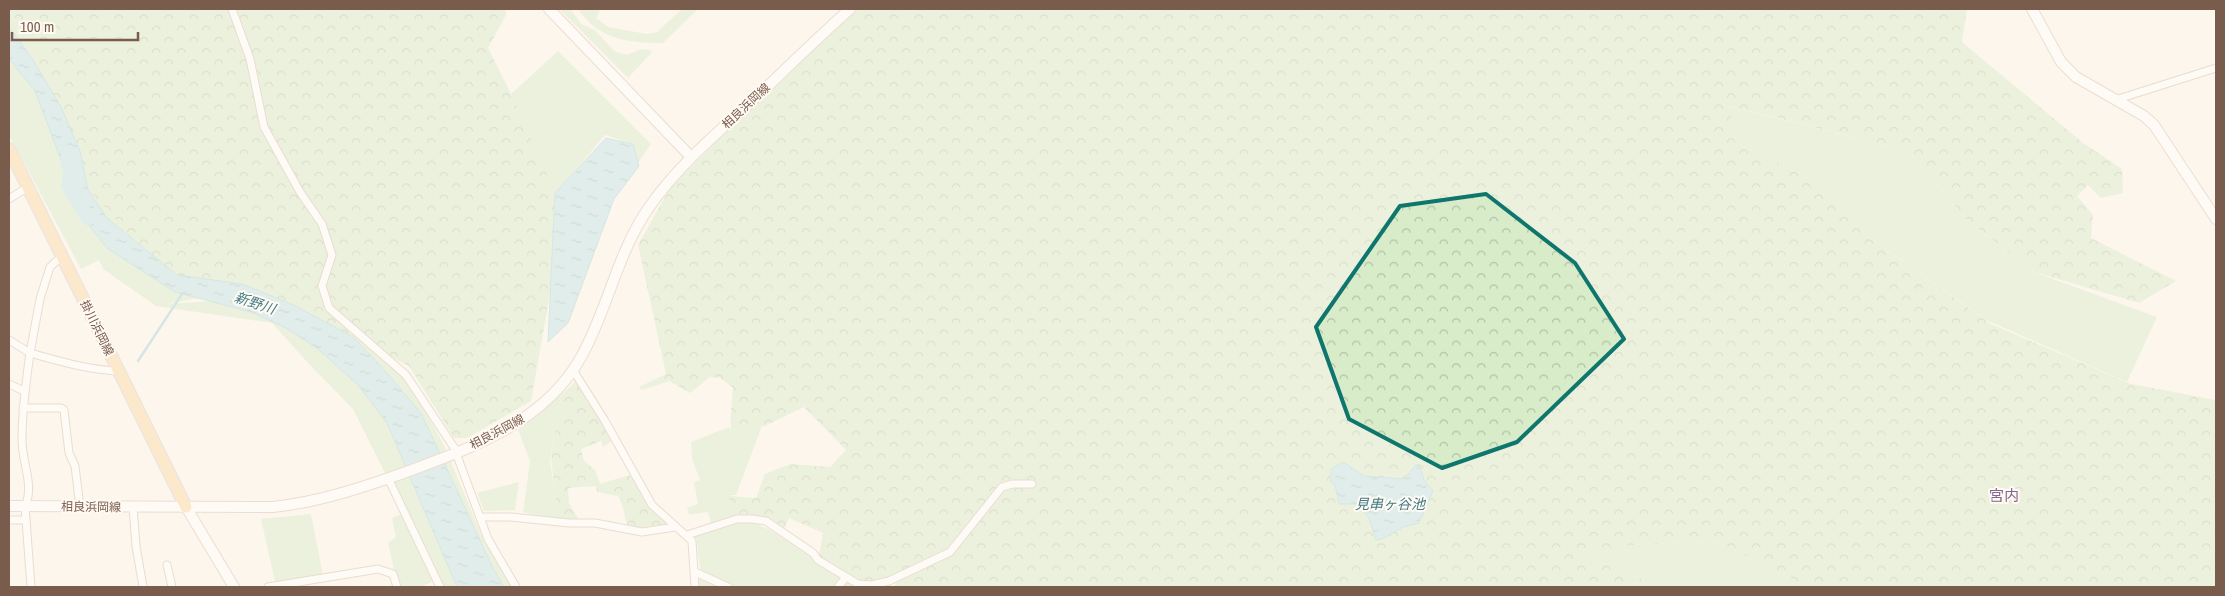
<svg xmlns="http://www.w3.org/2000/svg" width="2225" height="596" font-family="'Archivo Narrow','Noto Sans JP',sans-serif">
  <defs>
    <pattern id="forest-crowns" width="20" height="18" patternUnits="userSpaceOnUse" patternTransform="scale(1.25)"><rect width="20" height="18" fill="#d8ecc9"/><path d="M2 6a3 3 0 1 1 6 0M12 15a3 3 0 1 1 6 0" fill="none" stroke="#b4c2a5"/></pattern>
    <pattern id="water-ripples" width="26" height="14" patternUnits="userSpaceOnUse" patternTransform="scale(1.25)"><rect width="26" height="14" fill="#bfe3e8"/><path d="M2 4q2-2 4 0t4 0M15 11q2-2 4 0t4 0" fill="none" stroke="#a0bbbe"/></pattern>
  </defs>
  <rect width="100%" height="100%" fill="#fdf6ec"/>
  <g fill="#d8ecc9" fill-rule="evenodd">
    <path d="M559,9H571L581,24L595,30L614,51L627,55L641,49L650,50L652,52L628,78Z"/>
    <path d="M578,9H597L600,11L596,18L608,27L647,34L657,32L682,9H698L663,43C629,43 599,40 578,9Z"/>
    <path d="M9,12L31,35L49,114L334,319L404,373L444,445L484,541L512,587H442L353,409L308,363L272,323L156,306L103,269L99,260L81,269L9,135ZM248,290L244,299L165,304Z"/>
    <path d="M558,51L651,144L638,163L633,144L605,135L552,198L511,94Z"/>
    <path d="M1728,106L1909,151L1966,219L2034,272L2157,317L2127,382L1986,320L1863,233L1835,191L1735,142Z"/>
    <path d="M560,396L562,413L554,434L550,460L555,494L562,522L523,512L530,461L518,430Z"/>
    <path d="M762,426L736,495H731L727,518L711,523L708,512L689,515L687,508L698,504L694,482L700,480L692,459L691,442L729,427L731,430Z"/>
    <path d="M519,482L515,510L484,511L477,493Z"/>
    <path d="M403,513L434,581L421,587H398L388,543L396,537L392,518Z"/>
    <path d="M311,514L323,575L276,586L261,519Z"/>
    <path d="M746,519L770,530L818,560L843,580L889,581L885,587H726L701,575L696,536Z"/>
    <path d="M1716,541L1808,587H1661L1583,556L1622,545Z"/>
  </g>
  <g fill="url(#forest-crowns)">
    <path d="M9,9H506V15L488,48L511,94L558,199L550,294L531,401L467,438H454L409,366L292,308L163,270L74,175L49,114L31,35L9,12Z"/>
    <path d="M855,9H1967L1962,42L2082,142L2122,169L2123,193L2101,198L2088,185L2077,196L2093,215L2091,238L2176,281L2139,303L2034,272L1966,219L1909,151L1729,106L1735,142L1835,191L1863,233L1991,324L2131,384L2216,400V587H1808L1716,541L1630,545L1584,556L1661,587H894L900,576L858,584L818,560L823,533L789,518L783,531L752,517L727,518L730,496L756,498L765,474L790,464L830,467L846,450L804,407L765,426L731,430C730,426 732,394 733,388L720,378L710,377L690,393L669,381L642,390L639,387L666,374L638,245L670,188L802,56Z"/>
    <path d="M576,381L594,407L611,442L603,447L601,441L581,449L584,461L595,470L600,484L629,475L668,522L669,527C659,528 632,537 627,524C623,513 625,508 618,496L597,492L596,486L568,488L569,503L578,518L573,522H562L555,495L551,457L554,434L562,413L560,396Z"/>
    <path d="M702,576L724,587H697Z"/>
  </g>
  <g fill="url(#water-ripples)" stroke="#a5d3da">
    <path d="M9,27L32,58L61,107L80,151L88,190L107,218L177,275L242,284L294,305L353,337L381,366L421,413L492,566L504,587H457L387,423L358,385L318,349L286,328L251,312L175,292L108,249L83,218L35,91L9,59Z"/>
    <path d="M606,138L633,144L639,166L614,199L568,323L548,342L555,193Z"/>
    <path d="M1343,462L1364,476L1404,479L1415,466L1419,465L1424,480L1433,491L1419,523L1403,527L1384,538L1376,540L1369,518L1357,504H1339L1335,485L1331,482V469Z"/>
  </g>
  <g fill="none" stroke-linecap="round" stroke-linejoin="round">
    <path stroke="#a5d3da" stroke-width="2.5" d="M138,361L182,294"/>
    <path stroke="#bfe3e8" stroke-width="15" d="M68,162L71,169L69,186L88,218"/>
    <g stroke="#d1beb0" stroke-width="9">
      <g id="street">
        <path d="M232,9L250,59L264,127L300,192L322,224L332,255L322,286L329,308L406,375L457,452"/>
        <path d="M2115,100L2216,68"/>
        <path d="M9,199L28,187"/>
        <path d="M62,256L50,267L40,299L30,353C59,361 88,370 118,371"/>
        <path d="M9,340L30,353C26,382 22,410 22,438C21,461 35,485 25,506L31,587"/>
        <path d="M573,370L605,421L652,505L692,541L695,587"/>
        <path d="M9,384L24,391"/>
        <path d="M23,408H61L64,410L69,453L75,466L80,507"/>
        <path d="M456,453L488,539L516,587"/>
        <path d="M388,478L440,587"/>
        <path d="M133,507L136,546L143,587"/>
        <path d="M480,517H511L569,523H595L642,532L675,527"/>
        <path d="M9,520H26"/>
        <path d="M687,535L737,519H752L766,521L813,553L818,560L858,584L872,585L889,581L950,552L1002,487L1013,484H1032"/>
        <path d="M167,565L172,587"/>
        <path d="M695,572L728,587"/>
        <path d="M268,587L378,569L393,574L397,587"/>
        <path d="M838,587L846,577"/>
      </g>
    </g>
    <g stroke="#d6c0b0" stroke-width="12">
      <g id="secondary">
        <path d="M549,9L691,157"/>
        <path d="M2032,9L2061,62L2076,77L2144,116L2154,125L2216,219"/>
        <path d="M9,506L273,507C320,502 364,487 409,471C473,447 543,423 580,359C608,310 617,252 650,206C678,166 715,135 751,102C784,71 816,39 850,9"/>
        <path d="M186,507L234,587"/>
      </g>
    </g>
    <g stroke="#dad1cd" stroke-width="14">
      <path id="primary" d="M9,149L186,507"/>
    </g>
    <use href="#street" stroke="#fff" stroke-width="7"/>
    <use href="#secondary" stroke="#fff" stroke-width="10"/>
    <use href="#primary" stroke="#fbd9a5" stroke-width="11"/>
  </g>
  <path d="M0 0H2225V596H0ZM1486,194L1575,263L1624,339L1517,442L1442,468L1349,419L1316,327L1400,206Z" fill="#fdf6ec" fill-opacity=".55" fill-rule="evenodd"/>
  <path fill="none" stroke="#0f766e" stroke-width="4" stroke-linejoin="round" d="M1486,194L1575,263L1624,339L1517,442L1442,468L1349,419L1316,327L1400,206Z"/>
  <g text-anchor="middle" stroke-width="4" stroke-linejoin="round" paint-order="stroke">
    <g font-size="12" fill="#7a5c4d" stroke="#fffaf3">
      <text transform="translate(746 106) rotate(-43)" y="4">相良浜岡線</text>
      <text transform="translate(97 328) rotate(64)" y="4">掛川浜岡線</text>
      <text transform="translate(497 432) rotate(-28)" y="4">相良浜岡線</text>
      <text transform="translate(91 507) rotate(1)" y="4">相良浜岡線</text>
    </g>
    <g font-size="14" font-style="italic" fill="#437c86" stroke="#fffaf3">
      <text transform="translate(255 303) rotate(18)" y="5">新野川</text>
      <text x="1390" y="509">見串ヶ谷池</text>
    </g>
    <g font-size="15" fill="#846695" stroke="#fffaf3">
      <text x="2004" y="501">宮内</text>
    </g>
  </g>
  <rect width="2225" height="596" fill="none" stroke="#7a5c4d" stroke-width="20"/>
  <path d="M12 32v8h126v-8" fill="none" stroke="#7a5c4d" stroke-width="2.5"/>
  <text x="20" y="32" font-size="15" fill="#7a5c4d" stroke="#fffaf3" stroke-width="4" paint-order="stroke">100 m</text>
</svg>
